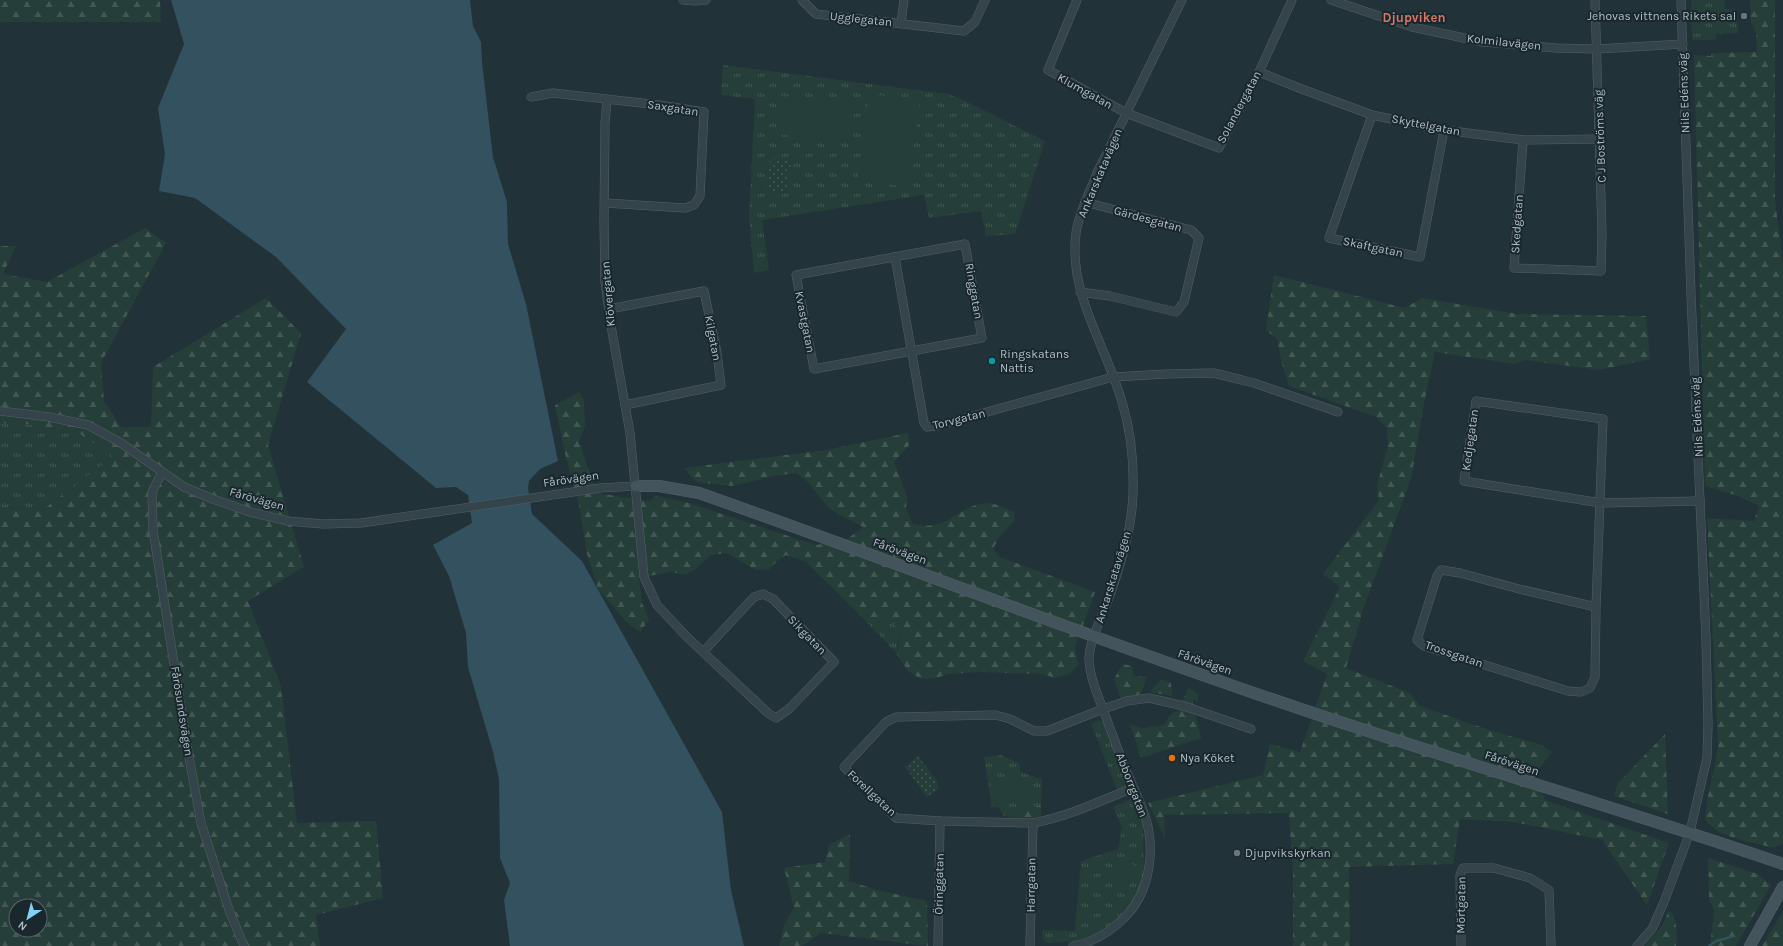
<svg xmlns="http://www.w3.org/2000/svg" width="1783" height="946" font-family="Karla,sans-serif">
  <defs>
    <pattern id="grass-tufts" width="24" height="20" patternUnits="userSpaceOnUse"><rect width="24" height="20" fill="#263e39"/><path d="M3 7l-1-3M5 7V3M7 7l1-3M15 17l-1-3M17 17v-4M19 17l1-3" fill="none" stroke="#435854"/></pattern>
    <pattern id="forest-firs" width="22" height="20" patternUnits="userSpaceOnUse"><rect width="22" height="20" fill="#263e39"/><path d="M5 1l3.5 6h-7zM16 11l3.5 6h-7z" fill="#435854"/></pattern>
    <pattern id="park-dots" width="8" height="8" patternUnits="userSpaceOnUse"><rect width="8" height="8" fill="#263e39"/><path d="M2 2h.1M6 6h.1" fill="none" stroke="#435854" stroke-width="1.8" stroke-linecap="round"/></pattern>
  </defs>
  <rect width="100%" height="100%" fill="#213239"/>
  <g fill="url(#grass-tufts)">
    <path d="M1691,0H1724L1725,9H1736L1738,33L1716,34V40H1692Z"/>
    <path d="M723,65L948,94L961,99L1045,141L1015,234L986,236L981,211L929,218L924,195L762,220L769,270L754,273L749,217L755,99L721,95Z"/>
    <path d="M0,423H20L77,432L114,456L44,509L0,506Z"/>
    <path d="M857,612L871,617L891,620L901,632L898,642L897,654Z"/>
    <path d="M1098,720L1107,724L1130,784L1127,788L1118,792L1091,724Z"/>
    <path d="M1001,755L1020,764V772L1042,779L1041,806H1028L1014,818L1004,816L998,807H992L984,757Z"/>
    <path d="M1134,798L1143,818L1144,878L1132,903L1113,923L1096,934L1075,941L1048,943L1043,939L1042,930L1075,931L1081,861L1118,849L1122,828L1113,807Z"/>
  </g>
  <g fill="url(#forest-firs)" fill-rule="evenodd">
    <path d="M0,0H160L161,22H0Z"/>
    <path d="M1750,0H1775V199L1783,265V843L1773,848C1750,841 1720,839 1705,820C1706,794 1716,770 1718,744L1707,518L1754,521L1759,506L1735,495L1705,486L1694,55L1711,56L1712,53L1757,52L1756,33L1751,22Z"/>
    <path d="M145,228L166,243L101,363L104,401L121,427H151L153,367L266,298L301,333L268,445L304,567L248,601L281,686L297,823L376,821L383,898L316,915L320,946H0V506L44,509L113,456L77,432L20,423H0V246H16L3,274L47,282ZM16,906H40V930H16Z"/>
    <path d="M1274,275L1405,308L1422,298L1518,314L1646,316L1650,359L1599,370L1525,360L1515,364L1435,352L1424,403L1411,479L1364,607L1346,668L1410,693L1420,706L1492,731L1539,744L1552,752L1535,773L1545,800L1669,843L1647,905L1602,840L1514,822L1460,819L1453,864L1349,867L1350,946H1293V874L1289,813L1164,815L1165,838L1148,803L1263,775L1270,744L1300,752L1327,674L1303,661L1340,587L1323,574L1379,500L1377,485L1388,446L1387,428L1376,417L1289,386L1281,360L1277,339L1266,330Z"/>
    <path d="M579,392L584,400L585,426L579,442L597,493L649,501L656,496L689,503L816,545L847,539L863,527L838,514L827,506L807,481L796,473L774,476L732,486L696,482L684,468L826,450L908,433L909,445L894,462L907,496L906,508L913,524C948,533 958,504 988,503C996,503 1007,509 1014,512L1015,520L1000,536L993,549L1000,557L1095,592L1075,647L1078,665L1069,674L1055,678L1042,674L979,672L948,674L936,678L921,679L908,671L897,654L901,632L891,620L871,617L857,612L806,562L786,555L778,560L768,570H756L727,553L711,555L697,568L686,575L670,572L639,578L642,603L649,620L640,632L627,623L598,589L587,554L579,505L566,458L555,405Z"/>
    <path d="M1123,664L1132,666L1134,677L1147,676L1141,694L1121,700L1114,679Z"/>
    <path d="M1161,679L1171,683L1172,696L1150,692Z"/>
    <path d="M1189,688L1198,694V701L1192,700L1201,738L1141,758L1130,724L1141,728L1164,725L1170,715L1177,711Z"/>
    <path d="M1665,734L1668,814L1614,796L1618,783Z"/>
    <path d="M1028,806H1041V817L1014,818Z"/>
    <path d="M850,834L849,881L877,890L927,901L928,946L821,933L802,946H779L784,925L794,908L784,868L825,862L829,845Z"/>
    <path d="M1708,858L1758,874L1771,885L1736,946H1710L1714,911L1709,900Z"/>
    <path d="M1669,910C1678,918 1677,934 1676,946H1645L1663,924Z"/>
    <path d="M1783,911V946H1762Z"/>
  </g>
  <g fill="url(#park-dots)">
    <path d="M771,158L791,161L787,193L766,190Z"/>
    <path d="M918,756L937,781L938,789L927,797L905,767Z"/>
  </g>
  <g fill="#263e39">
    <path d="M870,94L920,101L908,187L858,180Z"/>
    <path d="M782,96L854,104L850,141L778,134Z"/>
    <path d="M1029,779L1031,798L993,804L990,785Z"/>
    <path d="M1123,860L1136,866L1128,885L1114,879Z"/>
  </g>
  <path fill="#33515f" d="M171,0H470L473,26L481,42L482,62L493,157L507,202L508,244L526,304L558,461L540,469L529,481L528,488L532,514L582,561L722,812L731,890L744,946H510L504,900L510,883L500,858L499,779L493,752L468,667L466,633L449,576L433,545L472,523L468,495L456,487L436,488L307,382L346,329L276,257L195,198L159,191L165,154L158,108L184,44Z"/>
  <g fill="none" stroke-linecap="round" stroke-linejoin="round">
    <path stroke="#33515f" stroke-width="2.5" d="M1709,946L1716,941L1731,937"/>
    <g stroke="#526167" stroke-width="9">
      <g id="street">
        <path d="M683,0L696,1L706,0"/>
        <path d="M802,0L816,14L964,31L975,22L985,0"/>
        <path d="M1077,0L1048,70L1126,113L1219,148L1259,72L1292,0"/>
        <path d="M1331,0L1412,27L1483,42L1556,48L1597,49L1683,44"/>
        <path d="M901,23L904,0"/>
        <path d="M1259,72L1299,88L1372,115L1444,130L1523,140L1600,139"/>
        <path d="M531,97L553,93L659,105L704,112L700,196L694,205L685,208L605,203"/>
        <path d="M607,100L605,123L604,221L605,282L611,326L630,433L644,577L657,605L687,637L768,713L776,718L789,709L834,662L773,599L763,594L754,597L703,652"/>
        <path d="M1372,115L1329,238L1420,257L1444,130"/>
        <path d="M1523,140L1514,268L1601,271L1602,233L1595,0"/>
        <path d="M965,244L982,338L814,369L796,275Z"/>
        <path d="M895,257L924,423L927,427L937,426L1113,377L1166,374L1213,373L1226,376L1254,383L1338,412"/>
        <path d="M1080,292L1110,296L1176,312L1184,302L1199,238L1191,230L1085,202"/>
        <path d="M609,309L704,291L717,353L721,385L625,405"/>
        <path d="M0,411L49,417L88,425L121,443L184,487L213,499L250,512L288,521L323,524L361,523L600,488L636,486"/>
        <path d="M162,472L152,492L153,530L187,746L201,823L230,913L244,946"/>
        <path d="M1596,607L1523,590L1460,573L1441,570L1437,576L1417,640L1424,646L1568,691L1581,692L1590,688L1595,677L1596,607L1603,419L1476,401L1464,481L1601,503L1700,501"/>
        <path d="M1133,788C1100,801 1067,817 1033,823L940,821L896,818L844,767L886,722L896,717L995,715L1010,719L1034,731H1047L1103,709L1127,701L1149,698L1184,706L1251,729"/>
        <path d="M938,946L940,821"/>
        <path d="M1030,946L1033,823"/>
        <path d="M1073,946C1095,942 1112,931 1127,915C1150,890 1155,851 1146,819C1141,802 1132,785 1125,768C1118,749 1110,729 1103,709C1097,694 1090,677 1089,660C1088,643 1105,610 1111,592C1122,561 1132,527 1133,494C1134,463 1131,431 1122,402C1106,345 1068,294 1076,233C1079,212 1090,192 1097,173L1182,0"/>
        <path d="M1461,946L1460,875L1463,868H1494L1530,878L1549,890L1551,946"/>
        <path d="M1637,946L1652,929L1664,902L1690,832L1707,758L1708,724L1706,639L1691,295L1681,0"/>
      </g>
    </g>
    <g stroke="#526167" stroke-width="12">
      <g id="secondary">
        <path d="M636,486H659L699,493C900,564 1099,641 1301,709C1461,763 1623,809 1783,864"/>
        <path d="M1750,946L1783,887"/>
      </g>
    </g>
    <use href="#street" stroke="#35434a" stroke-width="8"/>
    <use href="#secondary" stroke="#43545d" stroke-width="11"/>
  </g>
  <g fill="#6b7280" stroke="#1a282e" stroke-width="1.5">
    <circle cx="1744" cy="16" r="4"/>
    <circle cx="1237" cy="853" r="4"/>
  </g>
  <circle fill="#0f9aa8" stroke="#1a282e" stroke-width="1.5" cx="992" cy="361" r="4"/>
  <circle fill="#e8710a" stroke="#1a282e" stroke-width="1.5" cx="1172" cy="758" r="4"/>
  <g text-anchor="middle" stroke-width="4" stroke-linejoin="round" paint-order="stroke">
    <g font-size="12" fill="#afbec6" stroke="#1a282e" text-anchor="start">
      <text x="1736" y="20" text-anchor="end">Jehovas vittnens Rikets sal</text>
      <text x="1000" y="358">Ringskatans<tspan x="1000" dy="14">Nattis</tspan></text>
      <text x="1180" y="762">Nya Köket</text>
      <text x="1245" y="857">Djupvikskyrkan</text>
    </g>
    <g font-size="12" fill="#afbec6" stroke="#1a282e">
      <text transform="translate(861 19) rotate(6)" y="4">Ugglegatan</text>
      <text transform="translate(1504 42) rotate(6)" y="4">Kolmilavägen</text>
      <text transform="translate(1085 91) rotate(29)" y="4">Klumgatan</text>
      <text transform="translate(1684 93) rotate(-92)" y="4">Nils Edéns väg</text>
      <text transform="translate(1239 107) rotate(-62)" y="4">Solandergatan</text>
      <text transform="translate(673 108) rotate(9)" y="4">Saxgatan</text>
      <text transform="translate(1426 125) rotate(11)" y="4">Skyttelgatan</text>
      <text transform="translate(1600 136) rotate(-92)" y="4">C J Boströms väg</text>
      <text transform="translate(1100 173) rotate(-67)" y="4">Ankarskatavägen</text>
      <text transform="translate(1148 219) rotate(15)" y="4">Gärdesgatan</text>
      <text transform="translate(1517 224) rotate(-86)" y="4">Skedgatan</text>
      <text transform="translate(1373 247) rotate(12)" y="4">Skaftgatan</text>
      <text transform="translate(974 291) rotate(80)" y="4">Ringgatan</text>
      <text transform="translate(608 294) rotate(-95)" y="4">Klövergatan</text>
      <text transform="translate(805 322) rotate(79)" y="4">Kvastgatan</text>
      <text transform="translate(713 338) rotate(79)" y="4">Kilgatan</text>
      <text transform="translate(1697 417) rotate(-93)" y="4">Nils Edéns väg</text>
      <text transform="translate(959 419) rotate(-14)" y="4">Torvgatan</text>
      <text transform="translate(1470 440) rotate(-82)" y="4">Kedjegatan</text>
      <text transform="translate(571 479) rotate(-8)" y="4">Fårövägen</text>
      <text transform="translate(257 499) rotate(16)" y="4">Fårövägen</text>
      <text transform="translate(900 551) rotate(20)" y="4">Fårövägen</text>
      <text transform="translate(1113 577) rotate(-73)" y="4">Ankarskatavägen</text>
      <text transform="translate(807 635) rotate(46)" y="4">Sikgatan</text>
      <text transform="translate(1454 654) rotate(19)" y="4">Trossgatan</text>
      <text transform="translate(1205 662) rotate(19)" y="4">Fårövägen</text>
      <text transform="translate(182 711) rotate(81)" y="4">Fårösundsvägen</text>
      <text transform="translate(1512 763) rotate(18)" y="4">Fårövägen</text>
      <text transform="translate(1132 785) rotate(69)" y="4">Abborrgatan</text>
      <text transform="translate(872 793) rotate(43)" y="4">Forellgatan</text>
      <text transform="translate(939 884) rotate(-89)" y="4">Öringgatan</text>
      <text transform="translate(1031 885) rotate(-89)" y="4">Harrgatan</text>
      <text transform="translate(1461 905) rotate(-89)" y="4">Mörtgatan</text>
    </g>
    <g font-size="13" font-weight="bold" fill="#d67664" stroke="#1a282e">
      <text x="1414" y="22">Djupviken</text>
    </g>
  </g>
  <g transform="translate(28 918) rotate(216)"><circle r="19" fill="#1a282e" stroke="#56646b"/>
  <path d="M0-3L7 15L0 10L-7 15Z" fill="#82d1f8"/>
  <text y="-6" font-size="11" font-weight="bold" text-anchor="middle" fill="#afbec6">N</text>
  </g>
</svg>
